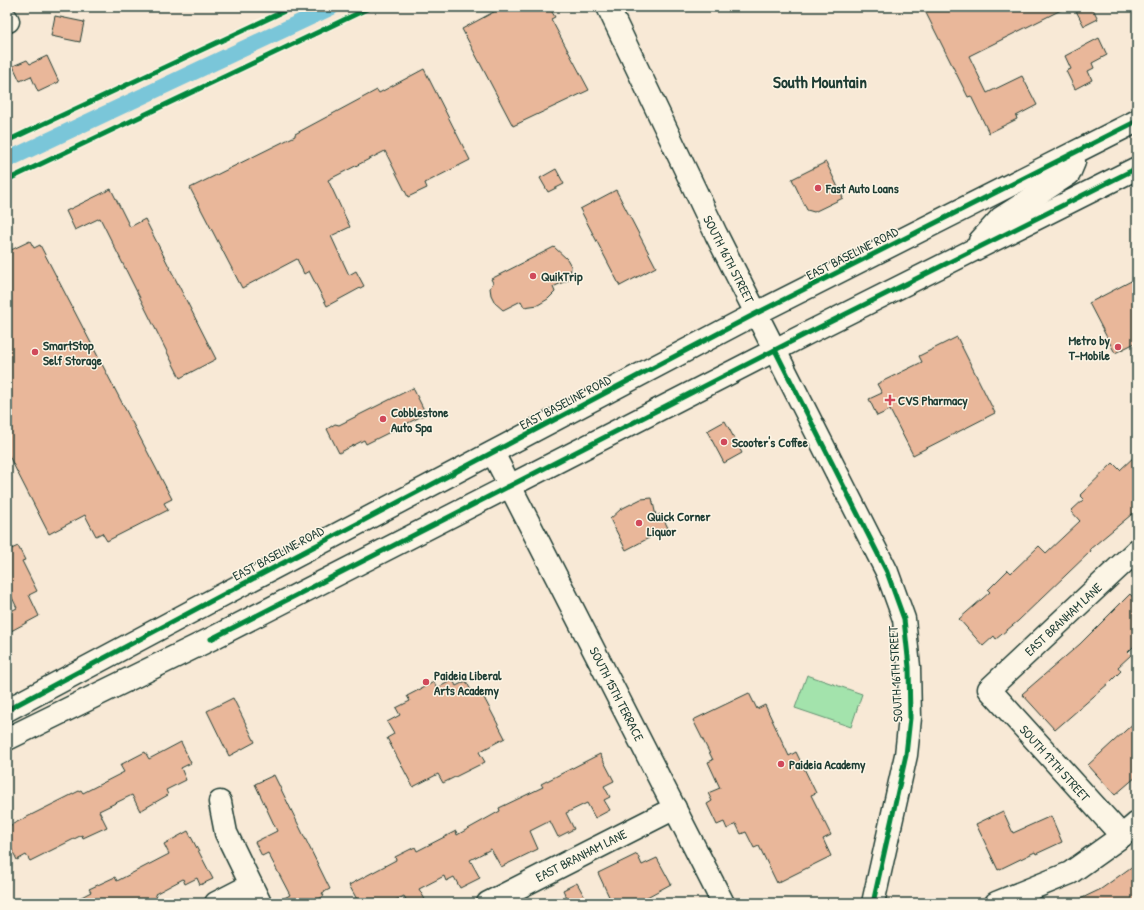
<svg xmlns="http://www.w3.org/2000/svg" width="1144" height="910" font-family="'Patrick Hand',sans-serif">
  <rect width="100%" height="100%" fill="#f8e9d6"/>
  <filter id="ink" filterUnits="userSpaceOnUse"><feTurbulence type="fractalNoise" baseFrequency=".025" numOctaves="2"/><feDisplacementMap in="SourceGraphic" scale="8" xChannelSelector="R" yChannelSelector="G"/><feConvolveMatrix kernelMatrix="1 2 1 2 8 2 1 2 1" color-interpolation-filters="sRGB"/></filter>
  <g filter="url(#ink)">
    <path fill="#a3e3ac" stroke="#619070" d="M807,675L862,694L851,727L795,708Z"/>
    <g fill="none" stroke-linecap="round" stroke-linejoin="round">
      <path stroke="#7ac6d9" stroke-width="16" d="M7,160L332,7"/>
    </g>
    <g fill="#e9b79a" stroke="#1f3d34">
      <path d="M503,7H549L555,17L551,19L589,90L513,126L462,29Z"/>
      <path d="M923,7H1067L969,56L987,93L1022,76L1037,105L1016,116L1017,119L989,133L971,96L968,97Z"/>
      <path d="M1074,7H1092L1098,19L1084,26Z"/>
      <path d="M55,16L84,22L80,42L51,36Z"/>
      <path d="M1099,38L1107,55L1092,63L1094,68L1088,71L1092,80L1075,89L1066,71L1071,69L1065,56Z"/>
      <path d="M47,56L59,82L38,92L31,76L20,81L13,66L27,60L30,64Z"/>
      <path d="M424,69L470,160L425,183L427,188L408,197L385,151L328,180L350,227L331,236L349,275L356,271L364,286L327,306L309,271L304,274L297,259L242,288L190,188L295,136V134L377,90L379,93Z"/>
      <path d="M826,162L843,198L814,212L807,210L792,179Z"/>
      <path d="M556,169L564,184L548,192L540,178Z"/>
      <path d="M111,189L130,227L145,219L216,359L180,378L100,218L75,230L66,211Z"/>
      <path d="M616,190L656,267L620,286L580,209Z"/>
      <path d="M30,241L34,248L40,245L172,499L164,503L168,510L107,541L102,533L96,536L85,515L49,534L7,452V252Z"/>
      <path d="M554,247L567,259L571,266L570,279L553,287L555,292L548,299L538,305L524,307L521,301L503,310L495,303L491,295L490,288L493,283L491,279Z"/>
      <path d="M1137,278V342L1115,353L1089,303Z"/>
      <path d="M957,337L995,413L913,455L890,410L877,416L869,399L882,393L877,384L922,362L919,356Z"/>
      <path d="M413,388L426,414L366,444L364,440L339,453L327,429L335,424L339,425Z"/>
      <path d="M725,421L742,453L724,463L707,431Z"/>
      <path d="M1137,454V510L1090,549L1091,551L1018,621L996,639L994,636L983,646L959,619L990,592L988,590L1008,570L1011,573L1039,546L1046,553L1080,521L1071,511L1084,499L1080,495L1113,463L1120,470Z"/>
      <path d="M652,498L656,516L661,514L668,528L626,550L610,519L621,509L641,499Z"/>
      <path d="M18,546L25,560L22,561L37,591L29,595L39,616L11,631L7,624V613L17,608L7,587V551Z"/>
      <path d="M1130,594L1137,602V643L1128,652L1131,655L1118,667L1121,671L1109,683L1055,730L1022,694L1080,644Z"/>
      <path d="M453,680L456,686L466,681L473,694L480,690L505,738L479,752L485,762L443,783L438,774L413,787L387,738L394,734L387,722L400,715L396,708L410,701L407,696L434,682L437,688Z"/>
      <path d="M749,693L757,709L765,705L789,756L796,752L816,793L811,795L831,835L823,839L831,856L777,883L759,846L754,848L746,832L741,834L736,824L727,829L724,822L717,825L707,804L712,801L708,793L720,788L708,762L713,760L693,720Z"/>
      <path d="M233,698L255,742L229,756L207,711Z"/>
      <path d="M1137,720V776L1115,795L1088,765Z"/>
      <path d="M181,742L191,763L181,768L186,780L166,790L168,795L140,811L132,795L99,811L107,827L83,838L82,835L30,861L26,855L17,860L7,840V827L81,790L83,793L124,772L120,765L145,752L149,759Z"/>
      <path d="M600,754L614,781L604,786L610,797L604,800L610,810L595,818L587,803L566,813L574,829L558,837L550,821L530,831L538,849L501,867L491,849L470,860L480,878L460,888L454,877L446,881L444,876L419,889L427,903H408L404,896L390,903H359L349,885L396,860L395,857L415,847L417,851L456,831L457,835L500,811L499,808L543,787L541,784Z"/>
      <path d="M274,775L330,889L322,893L324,896L311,903H275L290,895L268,853L262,856L255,842L277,831L255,784Z"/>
      <path d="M1003,811L1013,833L1051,816L1062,842L1036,854L1035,852L998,870L976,824Z"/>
      <path d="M188,831L213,879L200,885L197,878L185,884L183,879L155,894L160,903H70L91,892L89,889L115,877L117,881L169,854L164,844Z"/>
      <path d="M637,854L642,865L657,858L671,884L636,903H612L598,873Z"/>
      <path d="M1137,863V903H1072L1101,889Z"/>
      <path d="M577,883L588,903H569L563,890Z"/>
    </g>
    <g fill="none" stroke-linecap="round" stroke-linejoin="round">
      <g stroke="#1f3d34" stroke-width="25">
        <g id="minor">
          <path d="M7,19L8,21"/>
          <path d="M510,486L723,903"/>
          <path d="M220,802L226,833L260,903"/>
          <path d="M1122,836L989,689L1137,550"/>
          <path d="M216,903L251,885"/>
          <path d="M488,903L675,808"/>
          <path d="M996,903L1070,873L1122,836L1137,823"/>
        </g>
      </g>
      <g stroke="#1f3d34" stroke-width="25">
        <g id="major">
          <path d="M608,7L716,234L887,572L904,619L909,667L910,718L906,755L873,903"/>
          <path d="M980,241L1001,218L1069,174L1074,162L1072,155"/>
          <path d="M493,453L510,486"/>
          <path d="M7,710L243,584L757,313L1137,121"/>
          <path d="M7,739L211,639L808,333L1137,168"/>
        </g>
      </g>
      <use href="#minor" stroke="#fcf5e5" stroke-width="22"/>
      <use href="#major" stroke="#fcf5e5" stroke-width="22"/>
      <g stroke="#fcf5e5" stroke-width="8">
        <g id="cycleway">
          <path d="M7,141L293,7"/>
          <path d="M7,180L371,7"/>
          <path d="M775,350L887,572L904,619L909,667L910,718L906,755L873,903"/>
          <path d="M211,639L808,333L1137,168"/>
          <path d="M7,710L243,584L757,313L1137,121"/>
        </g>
      </g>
      <use href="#cycleway" stroke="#00873e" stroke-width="5"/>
    </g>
  </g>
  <g fill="#d1495b" stroke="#fcf5e5" stroke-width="1.5">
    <circle cx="818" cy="188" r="4"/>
    <circle cx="533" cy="276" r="4"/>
    <circle cx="1118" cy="347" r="4"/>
    <circle cx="35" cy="352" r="4"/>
    <path d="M888 394h4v4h4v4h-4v4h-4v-4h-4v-4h4z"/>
    <circle cx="383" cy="419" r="4"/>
    <circle cx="724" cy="442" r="4"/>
    <circle cx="639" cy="523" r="4"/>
    <circle cx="426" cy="682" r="4"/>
    <circle cx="781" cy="764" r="4"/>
  </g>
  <g text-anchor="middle" stroke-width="3" stroke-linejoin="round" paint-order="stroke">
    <g font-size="13" font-weight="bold" fill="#1f3d34" stroke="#fcf5e5" text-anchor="start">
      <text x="826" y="193">Fast Auto Loans</text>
      <text x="541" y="281">QuikTrip</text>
      <text x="1110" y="345" text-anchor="end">Metro by<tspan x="1110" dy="15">T-Mobile</tspan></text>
      <text x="43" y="350">SmartStop<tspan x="43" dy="15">Self Storage</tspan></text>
      <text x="898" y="405">CVS Pharmacy</text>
      <text x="391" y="417">Cobblestone<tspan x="391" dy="15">Auto Spa</tspan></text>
      <text x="732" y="447">Scooter's Coffee</text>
      <text x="647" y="521">Quick Corner<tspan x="647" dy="15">Liquor</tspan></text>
      <text x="434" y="680">Paideia Liberal<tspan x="434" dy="15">Arts Academy</tspan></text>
      <text x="789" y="769">Paideia Academy</text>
    </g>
    <g font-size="13" fill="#1f3d34" stroke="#fcf5e5">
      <text transform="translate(852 253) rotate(-27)" y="5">EAST BASELINE ROAD</text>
      <text transform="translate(729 259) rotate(63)" y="5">SOUTH 16TH STREET</text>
      <text transform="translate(565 402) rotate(-28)" y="5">EAST BASELINE ROAD</text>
      <text transform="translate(278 553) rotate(-28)" y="5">EAST BASELINE ROAD</text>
      <text transform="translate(1063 619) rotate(-43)" y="5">EAST BRANHAM LANE</text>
      <text transform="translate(895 674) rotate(-93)" y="5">SOUTH 16TH STREET</text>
      <text transform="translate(617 694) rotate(63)" y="5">SOUTH 15TH TERRACE</text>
      <text transform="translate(1055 763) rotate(48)" y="5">SOUTH 17TH STREET</text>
      <text transform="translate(581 855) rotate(-27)" y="5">EAST BRANHAM LANE</text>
    </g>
    <g font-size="17" font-weight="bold" fill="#1f3d34" stroke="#fcf5e5">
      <text x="820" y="88">South Mountain</text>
    </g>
  </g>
  <rect width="1144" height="910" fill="none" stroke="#fcf5e5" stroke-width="24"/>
  <rect x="12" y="12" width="1120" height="886" fill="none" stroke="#1f3d34" stroke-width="1.5" filter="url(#ink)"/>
</svg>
